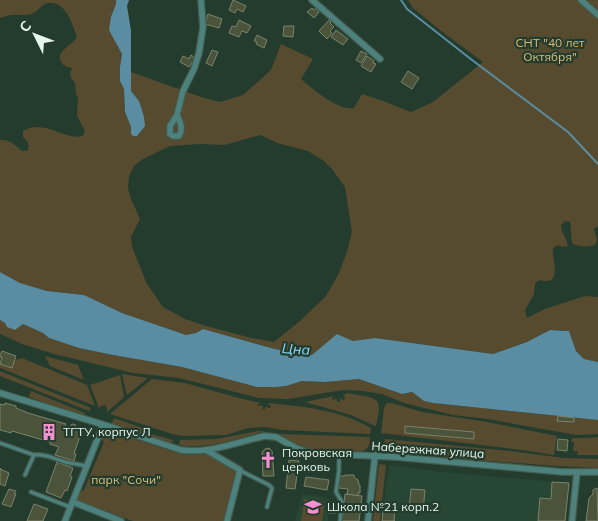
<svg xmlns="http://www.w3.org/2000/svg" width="598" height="521" font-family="Mulish,sans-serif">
  <rect width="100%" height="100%" fill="#243c2e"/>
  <g fill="#274634">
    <path d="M389,465L441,472L569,483L565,521H382Z"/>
    <path d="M302,494L329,498L328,521H295Z"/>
  </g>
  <g fill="#574b2f" fill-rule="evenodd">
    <path d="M0,0H121L116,43L122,54L120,67V81L124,89L125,112L131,127V134L139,101L131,91V72L204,98L220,102L243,95L271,70L281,44L313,59L301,79C313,89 338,111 354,108L362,94L383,101L411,112L433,102L483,62L445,34L413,8L408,0H598V226L594,229L597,240L595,245C588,247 580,247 573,244C570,237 572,230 570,222L565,221L561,225C561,233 567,238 568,246L563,247L558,245L553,248C551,258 564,287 540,280L535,283L534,294L525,310L527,318L545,309L585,296L598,297V362L584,359L576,351L569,331L562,330H550L527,342L493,354L375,338L353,341L337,334L313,355L276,349L203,329L196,333L186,335L122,313L84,295L47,291L20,283L0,272V140C10,139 15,145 22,151H27L29,146L27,141L23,137V131C44,118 65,141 83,136L85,131L77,116L78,99L76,94L75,83L71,78L70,73L72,68C67,67 63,66 61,62C55,51 73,45 77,37C72,24 66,0 47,3C41,5 38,12 31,14C25,16 18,14 12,15C8,15 4,17 0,18ZM261,135L277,143L308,151L324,161L332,169L345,187L352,232L347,252L339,273L326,296L300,321L274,342L251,338L206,326L185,319L163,307L147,284L132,247L131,237L140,219L131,199L128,188L129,176L134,166L143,159L170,146L200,144L224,145Z"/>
    <path d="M0,320L5,323L23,324L43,333L49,338L79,348L113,355L182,367L257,387H276L286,386L302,381L325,382L360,379L402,394L412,392L424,401L433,403L598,420V434L576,435L488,419L453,415L404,403L382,394L362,391L343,390L288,399L259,398L179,378L133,373L54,354L22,344L0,334Z"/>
    <path d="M45,356L78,365L84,380L50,366Z"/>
    <path d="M22,358L87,385L95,406L0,368V364L12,368L15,360Z"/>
    <path d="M0,371L91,408L89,411L0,376Z"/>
    <path d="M122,374L148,378L127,395Z"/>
    <path d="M120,375L124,397L107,412V408L105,405L101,406L99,408L90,385Z"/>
    <path d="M152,379L185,383L239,398L260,403L257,405L259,406L262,405L263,410L265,409L266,406L268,408H270L271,406L267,403C302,406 340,410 371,428L370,434L283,430L265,427L248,428L226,435L182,436L172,434L110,414Z"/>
    <path d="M31,391L85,413L84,417L29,397Z"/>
    <path d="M348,393C373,399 385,393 376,425L375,426L351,415L305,402L334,396L332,399L334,400L336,398L337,401L339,402L340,401V398L343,400L345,399V397L343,395Z"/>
    <path d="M387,403H392L422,412L487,422L557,436L554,455L530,451L381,433L384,408ZM405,426L474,432V438L405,433Z"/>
    <path d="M114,418L151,431V434L173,440L172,443L111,425Z"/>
    <path d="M107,430L181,454L192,455L205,453L237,471L224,521H133L77,500L80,492L84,490L104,442L101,438L104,433Z"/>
    <path d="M258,431H265C239,438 206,450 179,445L180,440L216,439Z"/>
    <path d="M279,434L370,437C370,444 369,450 361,451L312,450L295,444Z"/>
    <path d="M598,437V455H577L578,451H573L574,442H571L572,438H588Z"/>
    <path d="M385,439L510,451L563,458L598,459V468L557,466L385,453L383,451L381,446L382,444H384Z"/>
    <path d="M379,464L386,465L380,521H373Z"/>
    <path d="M304,499L325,502L322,521H301Z"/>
  </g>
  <g fill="#5a8da2">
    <path d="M116,0H129L127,6L131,31V91L139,101L144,117L145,126L137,136H133L131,134V127L125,112L124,89L120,81V67L122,54L109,30L111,17L116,4Z"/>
    <path d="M0,272L20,283L47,291L84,295L122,313L186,335L196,333L203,329L275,349L312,355L337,334L353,341L375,338L493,354L527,342L550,330L569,331L576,351L584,359L598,362V420L433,403L424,401L412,392L402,394L359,379L325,382L302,381L286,386L276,387H257L182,367L113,355L79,348L49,338L43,333L23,324L15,330L7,327L5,323L0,320Z"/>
  </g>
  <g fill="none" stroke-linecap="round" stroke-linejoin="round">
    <path stroke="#5a8da2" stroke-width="2" d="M401,0L407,9L472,60L568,132L598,164"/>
  </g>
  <g fill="#4c533b" stroke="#7a8369">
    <path d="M233,0L246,6L243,12L237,9L235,13L229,10Z"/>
    <path d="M312,8L314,10L316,8L319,12L314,18L307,12Z"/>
    <path d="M208,14L222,19L219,28L205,24Z"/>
    <path d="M239,20L251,26L247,33L242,31L239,37L229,33L232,26L236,27Z"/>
    <path d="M329,20L331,22L330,23L334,27L330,31L332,33L327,39L319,31Z"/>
    <path d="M284,26H294L293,37L283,36Z"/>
    <path d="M336,30L348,39L343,45L331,37Z"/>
    <path d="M257,35L267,40L264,48L256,44L257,42L254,41Z"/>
    <path d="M212,50L218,52L212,66L206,63Z"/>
    <path d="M361,51L367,54L361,63L356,60Z"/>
    <path d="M191,55L195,58L189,67L180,62L183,56L189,59Z"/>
    <path d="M367,56L374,61L373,63L376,64L371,72L361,66Z"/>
    <path d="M408,71L419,78L412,89L401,82Z"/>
    <path d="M2,351L16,356L12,368L0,364L2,357H0V355Z"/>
    <path d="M5,403L16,406V408L28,413L66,424L65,426L69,427L72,424L76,425L77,428L82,430L74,454H76L74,461L55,455L59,447L50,444V442L12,431L11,433L0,430V404L5,405Z"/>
    <path d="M558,416L574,418V422L557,421Z"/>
    <path d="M405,426L474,432V439L405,433Z"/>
    <path d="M558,439L568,440L567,451L557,450Z"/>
    <path d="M269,448L272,451L274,476H263L262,452L265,449Z"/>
    <path d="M289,460L299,461L295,489L286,488Z"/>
    <path d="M57,462L73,468L70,476L72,477L67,491L65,490L61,498L46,492Z"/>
    <path d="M0,468V469L9,473L5,486L0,484Z"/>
    <path d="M345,475H354V477L358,480L359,485H360V493H358V496L347,494L348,489L339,488L340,476H345Z"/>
    <path d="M306,477L329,480L327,490L304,486Z"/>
    <path d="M552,482L569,483L565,521H538L540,498L551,499Z"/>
    <path d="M597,488L598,521H586L589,498L593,494V490Z"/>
    <path d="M9,489L16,491L14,494H16L11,507L2,504Z"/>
    <path d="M411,489L425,490L423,512L409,510Z"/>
    <path d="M345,494L362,496L359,521H342Z"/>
    <rect x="329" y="502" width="6" height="11"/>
    <path d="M384,502L395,503L394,521H395H382Z"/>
    <path d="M34,504L48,509L43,521H27Z"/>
  </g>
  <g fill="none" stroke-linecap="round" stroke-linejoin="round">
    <g stroke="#435a4c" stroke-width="5.5">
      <g id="service">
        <path d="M0,443L34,455L25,475"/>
        <path d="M34,455C47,453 57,461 70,463C76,464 81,465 86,466"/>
        <path d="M339,455V470L336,492L342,502L340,521"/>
        <path d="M241,471L269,485L272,488L267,507"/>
        <path d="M31,492L70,507"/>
      </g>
    </g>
    <g stroke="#435a4c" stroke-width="8">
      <g id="minor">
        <path d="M312,0L380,59"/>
        <path d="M581,0L598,15"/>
        <path d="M177,115C181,123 183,129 179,136H173L170,134V126L177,115L183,91L194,69L199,53L203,27L201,0"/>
        <path d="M0,393L111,427L181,450C208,454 238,442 264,436L276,437L296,448L311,453L396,457L563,472H598"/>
        <path d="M206,450L240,470L227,521"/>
        <path d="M73,502L121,521"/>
        <path d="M65,521L103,425"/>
        <path d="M368,521L375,455"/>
        <path d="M572,521L577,472"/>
      </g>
    </g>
    <use href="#service" stroke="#4d817e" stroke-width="3"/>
    <use href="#minor" stroke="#4d817e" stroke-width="5.5"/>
  </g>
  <defs>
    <g id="building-bare" transform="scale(1.35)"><path d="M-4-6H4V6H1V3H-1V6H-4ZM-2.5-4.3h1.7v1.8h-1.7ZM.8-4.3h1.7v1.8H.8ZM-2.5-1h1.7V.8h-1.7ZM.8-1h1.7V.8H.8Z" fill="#f690d0" stroke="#243c2e" stroke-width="2.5" paint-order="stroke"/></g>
    <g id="church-bare" transform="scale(1.35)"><path d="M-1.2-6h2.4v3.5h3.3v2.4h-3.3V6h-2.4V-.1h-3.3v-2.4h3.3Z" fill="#f690d0" stroke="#243c2e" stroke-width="2.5" paint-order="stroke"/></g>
    <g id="school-bare" transform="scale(1.35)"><path d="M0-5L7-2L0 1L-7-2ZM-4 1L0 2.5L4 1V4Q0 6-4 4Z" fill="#f690d0" stroke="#243c2e" stroke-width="2.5" paint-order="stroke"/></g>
  </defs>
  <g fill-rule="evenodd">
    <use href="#building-bare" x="49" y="432"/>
    <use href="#church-bare" x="268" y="460"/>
    <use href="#school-bare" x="313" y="507"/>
  </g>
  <g text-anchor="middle" stroke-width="4.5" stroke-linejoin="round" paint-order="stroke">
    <g font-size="12" fill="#dabc78" stroke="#243c2e">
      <text x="550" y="47">СНТ "40 лет<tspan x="550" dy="14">Октября"</tspan></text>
      <text x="126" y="484">парк "Сочи"</text>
    </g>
    <g font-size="12" fill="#e7f6ec" stroke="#243c2e" text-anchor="start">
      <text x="63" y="436">ТГТУ, корпус Л</text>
      <text x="282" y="457">Покровская<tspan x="282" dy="14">церковь</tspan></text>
      <text x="327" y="511">Школа №21 корп.2</text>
    </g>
    <g font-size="12" fill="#e7f6ec" stroke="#243c2e">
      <text transform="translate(428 450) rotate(4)" y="4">Набережная улица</text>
    </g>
    <g font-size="14" font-style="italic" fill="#88dafc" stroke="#243c2e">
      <text transform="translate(296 349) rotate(4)" y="5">Цна</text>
    </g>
  </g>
  <g transform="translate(35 35) rotate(312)" stroke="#243c2e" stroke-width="4" paint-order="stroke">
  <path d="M0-4L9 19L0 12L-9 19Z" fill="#e7f6ec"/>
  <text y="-8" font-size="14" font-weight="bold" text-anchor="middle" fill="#e7f6ec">С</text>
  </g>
</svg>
